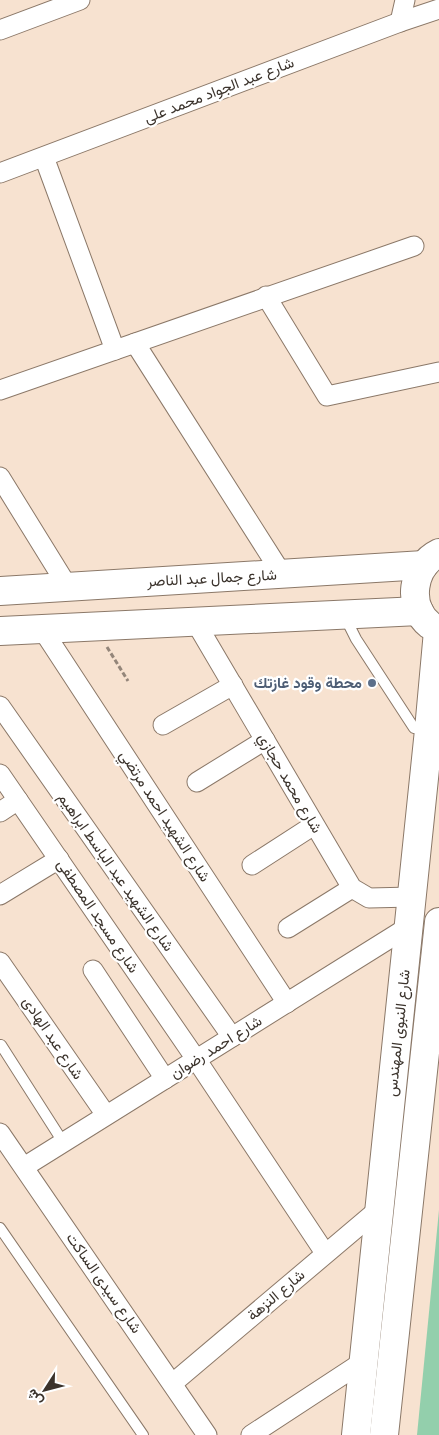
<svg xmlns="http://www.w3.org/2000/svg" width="439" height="1435" font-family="'Nunito Sans',Vazirmatn,sans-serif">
  <rect width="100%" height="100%" fill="#f7e2d0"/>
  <path fill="#93cfac" d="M439,1210V1435H417Z"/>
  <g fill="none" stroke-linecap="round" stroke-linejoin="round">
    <g stroke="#8b7868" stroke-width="12">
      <g id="lane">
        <path d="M345,617L356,639L414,728L429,730"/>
        <path d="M1,1045L63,1142"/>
        <path d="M0,1228L143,1435"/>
      </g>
    </g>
    <g stroke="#8b7868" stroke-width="21">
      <g id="street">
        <path d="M400,22L405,0"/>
        <path d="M0,30L80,0"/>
        <path d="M44,157L115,350"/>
        <path d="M0,173L400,22L439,9"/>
        <path d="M266,296L327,396L439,372"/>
        <path d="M135,343L282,574"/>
        <path d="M0,390L414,246"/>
        <path d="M0,477L68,587"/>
        <path d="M196,623L352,888L369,898L412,897"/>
        <path d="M42,629L287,1003"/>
        <path d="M0,706L232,1037"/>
        <path d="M163,725L233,685"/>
        <path d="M0,774L196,1059L325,1253"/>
        <path d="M197,782L265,740"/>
        <path d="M0,812L18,800"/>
        <path d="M252,865L314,825"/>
        <path d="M0,895L59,859"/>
        <path d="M288,928L352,888"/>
        <path d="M0,962L106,1115"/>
        <path d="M93,970L165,1079"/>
        <path d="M0,1133L207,1435"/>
        <path d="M24,1167L408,927"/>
        <path d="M173,1383L380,1208"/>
        <path d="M251,1435L364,1361"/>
      </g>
    </g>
    <g stroke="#8b7868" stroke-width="30">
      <g id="primary">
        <path d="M0,591L424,565"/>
        <path d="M430,625C406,606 412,566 439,553"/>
        <path d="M0,631L419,611"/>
        <path d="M356,1435L429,730L438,631"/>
        <path d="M384,1435L439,922"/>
      </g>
    </g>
    <path stroke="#94867a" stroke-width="3" stroke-dasharray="5 2.5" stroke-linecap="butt" d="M107,647L128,681"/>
    <use href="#lane" stroke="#fff" stroke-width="10"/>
    <use href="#street" stroke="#fff" stroke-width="19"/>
    <use href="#primary" stroke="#fff" stroke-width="28"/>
  </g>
  <circle fill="#5c6f8a" stroke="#fff" stroke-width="2" cx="372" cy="683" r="5"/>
  <g text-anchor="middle" stroke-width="4.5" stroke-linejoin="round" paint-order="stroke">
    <g font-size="15" fill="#3b332c" stroke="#fff">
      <text transform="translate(219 90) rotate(-21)" y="5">شارع عبد الجواد محمد على</text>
      <text transform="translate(212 578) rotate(-3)" y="5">شارع جمال عبد الناصر</text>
      <text transform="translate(290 783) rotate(60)" y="5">شارع محمد حجازي</text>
      <text transform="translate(165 816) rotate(57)" y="5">شارع الشهيد احمد مرتضي</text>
      <text transform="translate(116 872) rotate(55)" y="5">شارع الشهيد عبد الباسط ابراهيم</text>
      <text transform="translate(98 916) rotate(56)" y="5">شارع مسجد المصطفى</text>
      <text transform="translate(398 1033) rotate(-84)" y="5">شارع النبوى المهندس</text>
      <text transform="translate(53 1038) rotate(56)" y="5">شارع عبد الهادى</text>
      <text transform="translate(216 1047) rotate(-32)" y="5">شارع احمد رضوان</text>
      <text transform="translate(104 1283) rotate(55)" y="5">شارع سيدى الساكت</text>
      <text transform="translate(276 1295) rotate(-40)" y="5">شارع النزهة</text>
    </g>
    <g font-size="15" font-weight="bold" fill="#4e5e75" stroke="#fff" text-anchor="end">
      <text x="362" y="688">محطة وقود غازتك</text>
    </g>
  </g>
  <g transform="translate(45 1390) rotate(234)" stroke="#ffffff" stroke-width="4" paint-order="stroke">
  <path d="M0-4L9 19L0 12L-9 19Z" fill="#3b332c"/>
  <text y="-8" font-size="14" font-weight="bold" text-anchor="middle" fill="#3b332c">ش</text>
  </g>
</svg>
